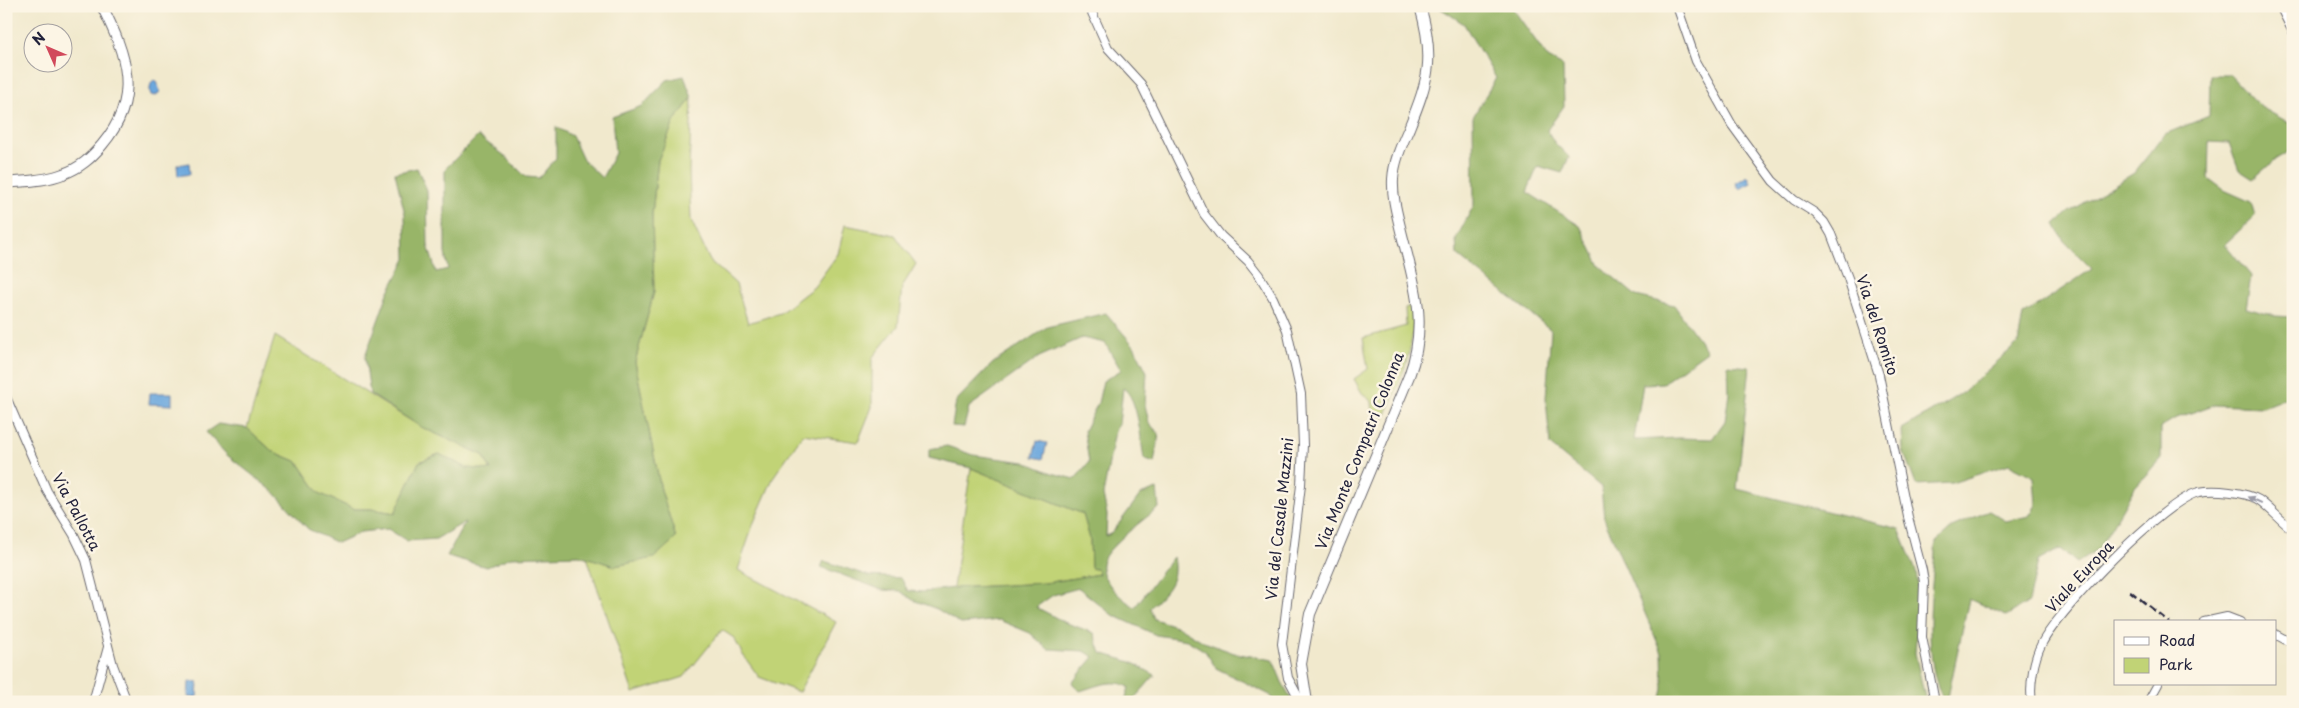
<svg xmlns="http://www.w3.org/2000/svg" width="2299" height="708" font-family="'Playpen Sans',sans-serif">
  <rect width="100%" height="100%" fill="#fcf5e5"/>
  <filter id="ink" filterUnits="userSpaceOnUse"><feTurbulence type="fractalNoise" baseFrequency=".02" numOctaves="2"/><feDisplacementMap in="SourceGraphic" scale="10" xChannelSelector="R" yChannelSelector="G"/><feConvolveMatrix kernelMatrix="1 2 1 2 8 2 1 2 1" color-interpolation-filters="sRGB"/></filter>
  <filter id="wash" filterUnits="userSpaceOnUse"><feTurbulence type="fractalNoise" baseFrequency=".0096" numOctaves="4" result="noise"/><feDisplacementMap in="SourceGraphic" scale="20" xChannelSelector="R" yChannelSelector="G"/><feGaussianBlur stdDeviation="1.12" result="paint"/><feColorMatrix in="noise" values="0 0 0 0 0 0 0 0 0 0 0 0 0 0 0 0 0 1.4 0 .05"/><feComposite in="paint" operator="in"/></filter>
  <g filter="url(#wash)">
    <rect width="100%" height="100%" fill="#f1e9cd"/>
    <g fill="#c1d376" stroke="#727a58">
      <path d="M692,98L689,171L691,220L710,261L736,284L748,323L780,313L814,287L838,254L845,225L895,235L916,264L902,287L898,326L872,358V407L858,442L803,434L774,476L754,522L738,570L836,622L799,692L759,677L743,655L734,638L722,630L684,677L633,693L587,557L615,566L653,558L676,538L661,490L635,362L654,292L652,214L658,160L675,120Z"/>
      <path d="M1413,305C1417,348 1399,385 1382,423L1373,414L1372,402L1362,393L1354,379L1368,369L1363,338L1406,326L1405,308Z"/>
      <path d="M275,336L421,427L483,455L491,470L467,468L439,454L419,462L395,513L371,509H353L319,493L298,462L272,451L247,428Z"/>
      <path d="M971,468L1083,514L1090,539L1091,567L1098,570L1099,574L1045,583L953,588Z"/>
    </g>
    <g fill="#98b567" stroke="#5d6c51">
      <path d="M1437,6H1511L1548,58L1563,66L1564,106L1547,130L1554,142L1569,157L1562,173L1538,166L1527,192L1580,226L1600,266L1636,296L1674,305L1707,351L1663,383L1643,384L1634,440L1679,438L1712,439L1725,421L1729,393L1728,365L1750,367L1737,489L1899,529L1916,571L1919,597L1915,653L1926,702H1660L1663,689L1662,653L1604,518L1601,487L1550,445L1546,398L1551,330L1457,255L1456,239L1474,205L1473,117L1496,78L1464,24Z"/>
      <path d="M2210,75H2230L2259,106L2293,125V149L2276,159L2253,179L2239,170L2229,143L2209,142L2208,178L2224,190L2251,202L2255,216L2225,244L2251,276L2246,308L2275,316L2293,317V395L2263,407L2213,405L2174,419L2161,427V458L2135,487L2099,548L2077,563L2060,549L2038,561L2029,602L2006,616L1969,599L1947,702H1945C1921,663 1932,587 1936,542L1954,526L1989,511L2006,521L2029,516L2036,505L2034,477L2009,464L1952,483L1916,485L1903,450L1902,429L1962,393L2018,343L2023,315L2092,269L2064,241L2055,224L2069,212L2134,173L2165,134L2209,116Z"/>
      <path d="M684,76L692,98L675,120L658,160L652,214L654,292L635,362L661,490L676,538L654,558L615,566L579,555L511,557L487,567L447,556L465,522L436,539L407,541L388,529L361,532L337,543L308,529L274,492L227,455L206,432L218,424L247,428L272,451L298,462L319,493L353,509H371L395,513L419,462L439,454L467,468L491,470L483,455L421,427L370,394L365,357L388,293L406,259L405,214L395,173L417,168L427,190L428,245L436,272L448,269L445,253V169L478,136L505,156L526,177L539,178L556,158V127L572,136L583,160L602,178L615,153L612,117L642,106L667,80Z"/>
      <path d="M1106,313L1134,346L1147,372L1145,405L1149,423L1159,434L1154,463L1144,459C1141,442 1138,397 1123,388L1119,424L1115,431L1103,495L1107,515L1106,536L1112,533L1140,495L1157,489L1159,508C1146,517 1109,546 1103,560C1096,577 1122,600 1135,607L1173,557C1178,583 1166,591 1150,608L1154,619L1179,627L1204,642L1234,653L1273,660L1282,682L1293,702H1276L1270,695L1216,668L1205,651L1187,640L1156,635L1111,614L1079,588L1053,595L1036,607L1064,622L1094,633L1101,653L1131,662L1155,675L1134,699L1137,702H1125L1129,687C1114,678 1096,686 1080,691L1072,683L1094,657L1084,651L1048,649L1030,633L999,620L961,624L937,609L913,600L900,591L882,590L821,567L824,561L869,576L901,578L908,591L924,592L953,588L1045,583L1099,574L1098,570L1091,568L1090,539L1083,514L971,468L929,458V449L947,446L973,455L1025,462L1052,473L1075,479L1089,462L1084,431L1098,403L1103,381L1121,370L1105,343L1082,338L1039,357L969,407L964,427L952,426L956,401L992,364L1047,327Z"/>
    </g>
    <g fill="#6ca7dd" stroke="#47648c">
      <path d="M154,80L157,81L160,92L155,96L151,95C149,91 150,82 154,80Z"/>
      <path d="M189,163L190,174L178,176L177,165Z"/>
      <path d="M1748,176L1751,183L1739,189L1736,183Z"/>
      <path d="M150,393H172V405L149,404Z"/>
      <path d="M1037,441L1047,443L1043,459L1033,457Z"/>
      <path d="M189,681L198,682L197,697H188Z"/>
    </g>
  </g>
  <g filter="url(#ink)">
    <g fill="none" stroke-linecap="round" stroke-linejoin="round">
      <g stroke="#6a686e" stroke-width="10">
        <g id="minor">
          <path d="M1089,6L1108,48L1141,84L1204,214L1221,236L1248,261L1259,275L1273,298L1287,330L1301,394L1303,445L1301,485L1282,644L1288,678L1301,702"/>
          <path d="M1677,6L1696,61L1732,125L1773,181L1794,200L1815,213L1824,222L1831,234L1848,278L1879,375L1908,517L1922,570L1924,582L1922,637L1935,702"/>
          <path d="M2280,6L2293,32"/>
          <path d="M6,397L47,491L74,535L86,560L113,665L127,702"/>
          <path d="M2204,622L2227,617L2240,622"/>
          <path d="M2275,634L2293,644"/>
          <path d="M93,702L108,647"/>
          <path d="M2032,702C2029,685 2034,658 2042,643C2060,609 2164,500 2199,492C2214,489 2246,492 2259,500C2271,509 2281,521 2293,530"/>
          <path d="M2148,702L2158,684"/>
        </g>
      </g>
      <g stroke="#6a686e" stroke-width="12">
        <g id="tertiary">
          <path d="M6,183C25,181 45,181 63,174C80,168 91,158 102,145C142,98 127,56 102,6"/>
          <path d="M1307,702L1301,664L1310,614L1409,376C1429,322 1414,284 1401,231C1397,214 1392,197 1393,179C1394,161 1402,144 1409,128C1429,79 1435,58 1420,6"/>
        </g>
      </g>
      <use href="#minor" stroke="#fff" stroke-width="8"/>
      <use href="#tertiary" stroke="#fff" stroke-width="10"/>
      <path stroke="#22223b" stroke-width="2.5" stroke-dasharray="8 4" stroke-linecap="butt" d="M2130,591L2169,622"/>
    </g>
    <defs><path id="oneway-solid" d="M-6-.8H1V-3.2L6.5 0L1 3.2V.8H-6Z" transform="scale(1.25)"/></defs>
    <use fill="#9c9ca7" href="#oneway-solid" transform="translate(2255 500) rotate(-155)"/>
  </g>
  <g text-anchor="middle" stroke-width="5" stroke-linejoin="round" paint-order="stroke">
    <g font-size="15" fill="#22223b" stroke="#fcf5e5">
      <text transform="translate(1877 325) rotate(72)" y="5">Via del Romito</text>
      <text transform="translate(1360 451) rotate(-68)" y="5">Via Monte Compatri Colonna</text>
      <text transform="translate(76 512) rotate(62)" y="5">Via Pallotta</text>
      <text transform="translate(1280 519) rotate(-84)" y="5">Via del Casale Mazzini</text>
      <text transform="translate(2080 577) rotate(-47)" y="5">Viale Europa</text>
    </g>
  </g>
  <rect width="2299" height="708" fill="none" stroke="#fcf5e5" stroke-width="25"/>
  <rect x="2114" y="620" width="162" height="65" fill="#fcf5e5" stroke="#a5a1a1"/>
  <rect x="2124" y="637" width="25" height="8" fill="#ffffff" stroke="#a5a1a1"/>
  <text x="2159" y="646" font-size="15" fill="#22223b">Road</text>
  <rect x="2124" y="658" width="25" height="15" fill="#c1d376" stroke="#a5a1a1"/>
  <text x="2159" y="670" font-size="15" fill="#22223b">Park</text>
  <g transform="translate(48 48) rotate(315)"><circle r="24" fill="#fcf5e5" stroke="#a5a1a1"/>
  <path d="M0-4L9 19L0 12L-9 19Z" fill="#d1495b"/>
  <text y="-8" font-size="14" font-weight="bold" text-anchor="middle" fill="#22223b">N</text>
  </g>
</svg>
